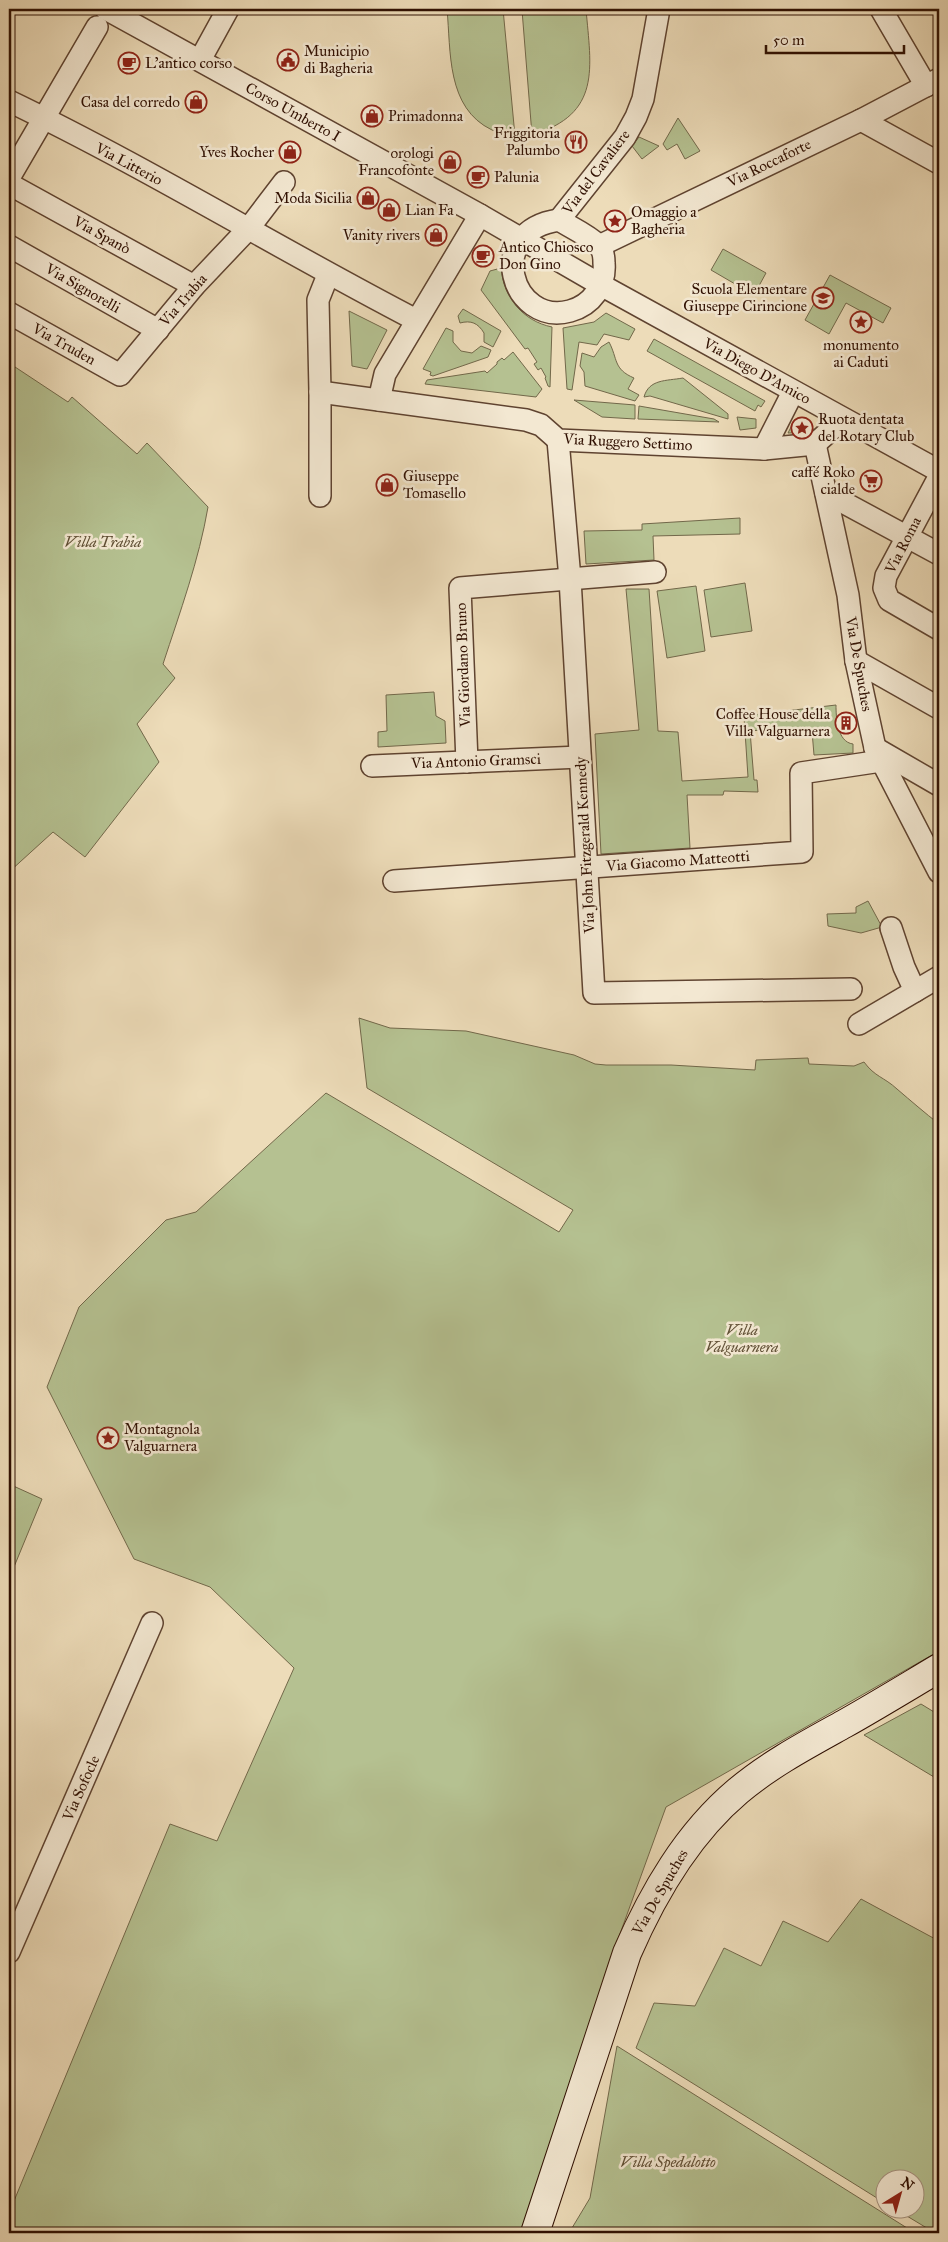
<svg xmlns="http://www.w3.org/2000/svg" width="948" height="2242" font-family="'IM FELL Great Primer',serif">
  <rect width="100%" height="100%" fill="#eddcb9"/>
  <filter id="stains"><feTurbulence type="fractalNoise" baseFrequency=".004" numOctaves="4"/><feColorMatrix values="0 0 0 0 .2 0 0 0 0 .09 0 0 0 0 .02 0 0 0 .5 -.17"/></filter>
  <radialGradient id="worn" r=".72"><stop offset=".6" stop-color="#630" stop-opacity="0"/><stop offset="1" stop-color="#630" stop-opacity=".3"/></radialGradient>
  <g fill="#b5c191" stroke="#72684a">
    <path d="M447,9H503L515,136C507,134 499,133 492,130C446,108 451,51 447,9Z"/>
    <path d="M525,9H586C591,68 602,114 532,135L522,10Z"/>
    <path d="M678,118L700,151L685,159L677,144L667,150L663,144Z"/>
    <path d="M639,137L659,146L642,159L632,146Z"/>
    <path d="M723,249L766,273L754,295L711,270Z"/>
    <path d="M501,268C504,298 523,321 552,327L550,387L548,386L545,378L546,377L541,368L538,370L534,364L537,362L528,348L525,349L481,290L490,271Z"/>
    <path d="M830,275L891,308L883,323L846,303L829,334L805,320Z"/>
    <path d="M463,309L501,331L493,347L484,342V333C478,323 471,320 460,323L458,316Z"/>
    <path d="M349,311L387,330L367,369L352,366Z"/>
    <path d="M606,313L635,329L629,340L604,334L597,345L579,342L572,390L567,389L563,328L594,322Z"/>
    <path d="M446,328L453,331V342L461,351L472,353L481,346L491,350L488,357L433,376L430,375L431,372L423,369Z"/>
    <path d="M654,339L765,401L761,407L758,405L755,411L647,351Z"/>
    <path d="M609,342C618,359 613,369 634,378L628,389L639,395L635,401L585,386L584,372L580,366L582,353L594,357L601,347Z"/>
    <path d="M513,352L542,389L536,397L425,384L427,380L485,371L487,373L497,364V362L502,358L504,360Z"/>
    <path d="M9,363L68,402L72,397L137,454L147,443L208,507C199,560 180,612 163,664L175,678L137,724L159,762L85,857L53,832L9,872Z"/>
    <path d="M683,378L728,414V419L650,396L644,397C649,379 666,381 683,378Z"/>
    <path d="M574,400L635,405V419L602,417Z"/>
    <path d="M639,406L714,419L719,422L638,419Z"/>
    <path d="M737,417L756,419V428L740,430Z"/>
    <path d="M795,419L817,431V432L788,433Z"/>
    <path d="M740,518V534L653,536L654,560L586,564L584,531L642,530V524Z"/>
    <path d="M745,583L752,631L711,637L704,590Z"/>
    <path d="M696,586L705,651L667,658L657,591Z"/>
    <path d="M626,589H649L658,731L678,732L682,781L748,777L744,716L836,705C836,717 837,742 853,744V753L814,755L812,731H783V728L750,731L754,780H757L758,792L724,791L723,795H687L690,848L601,854L595,734L639,730Z"/>
    <path d="M434,692L436,716L445,721L446,743L378,747V732L387,731L386,695Z"/>
    <path d="M868,901L882,927L861,933L828,926L827,914L856,913V907Z"/>
    <path d="M359,1018L390,1028L466,1031L574,1055L595,1064L606,1065H671L755,1070L756,1060L808,1058L809,1064L854,1066L864,1062C875,1077 884,1077 897,1089C911,1101 925,1113 939,1124V1651L666,1807L609,1964L522,2233H9V2213L170,1824L217,1841L294,1668L210,1587L134,1559L47,1387L79,1307L166,1220L196,1212L326,1093L559,1232L573,1210L367,1088Z"/>
    <path d="M9,1484L42,1499L9,1579Z"/>
    <path d="M921,1704L939,1715V1780L864,1735Z"/>
    <path d="M861,1899L939,1941V2233H935L897,2210H916V2180H886L885,2203L636,2048L654,2003L695,2006L724,1948L761,1966L783,1921L828,1942Z"/>
    <path d="M617,2046L915,2233H569L590,2198Z"/>
  </g>
  <g fill="none" stroke-linecap="round" stroke-linejoin="round">
    <g stroke="#5f4330" stroke-width="24">
      <g id="street">
        <path d="M106,9L480,215L601,285L939,471"/>
        <path d="M881,9L926,86"/>
        <path d="M200,60L228,9"/>
        <path d="M9,101C148,168 279,249 416,320"/>
        <path d="M861,120L939,163"/>
        <path d="M9,178L97,27"/>
        <path d="M9,184L194,286"/>
        <path d="M559,220C572,228 588,235 598,245C603,249 604,257 604,263C606,285 592,305 570,311C512,327 482,231 559,220Z"/>
        <path d="M559,220L625,137L636,117L643,99L659,9"/>
        <path d="M9,246L158,330"/>
        <path d="M599,246L861,120L939,79"/>
        <path d="M9,313L120,375L194,286L249,228L284,182"/>
        <path d="M320,392L526,420L541,425L558,440L764,449L815,444L843,419"/>
        <path d="M379,400L385,374L480,215"/>
        <path d="M558,440L570,579L594,993L851,989"/>
        <path d="M815,444L848,595L856,661L875,748L939,872"/>
        <path d="M764,449L793,392"/>
        <path d="M939,477L886,576L884,588L889,600L939,629"/>
        <path d="M826,493L939,554"/>
        <path d="M320,496V392L318,300L328,275"/>
        <path d="M856,661L939,708"/>
        <path d="M875,748L939,785"/>
        <path d="M467,762L460,588L655,572"/>
        <path d="M372,766L580,757"/>
        <path d="M394,881L802,852L801,773L881,761"/>
        <path d="M891,928L904,967L915,991"/>
        <path d="M859,1024L939,977"/>
        <path d="M9,1952L152,1623"/>
      </g>
    </g>
    <g stroke="#301002" stroke-width="30">
      <path id="secondary" d="M535,2233L627,1953C653,1893 687,1834 738,1791C770,1764 808,1744 844,1724C876,1706 907,1687 939,1668"/>
    </g>
    <use href="#street" stroke="#f3e8d2" stroke-width="21"/>
    <use href="#secondary" stroke="#f3e8d2" stroke-width="28"/>
  </g>
  <defs>
    <g id="civic-ring" transform="scale(1.125)"><circle r="9.5" fill="#f3e8d2" stroke="#8f2418" stroke-width="1.5"/><path d="M-.6-6.5H3V-4.5H.6V-3L4-1V1h2V6H-6V1h2V-1L-.6-3ZM-1.2 2.5V6h2.4V2.5Z" fill="#8f2418"/></g>
    <g id="cafe-ring" transform="scale(1.125)"><circle r="9.5" fill="#f3e8d2" stroke="#8f2418" stroke-width="1.5"/><path d="M-5.5-4.5H6V0H3Q3 3.5 0 3.5H-2.5Q-5.5 3.5-5.5 0ZM3-3.2v2h1.7v-2ZM-6 4.5H4V6H-6Z" fill="#8f2418"/></g>
    <g id="shop-ring" transform="scale(1.125)"><circle r="9.5" fill="#f3e8d2" stroke="#8f2418" stroke-width="1.5"/><path d="M-5-2.5h2.3a2.7 3.5 0 0 1 5.4 0H5L5.5 6h-11ZM-1.5-2.5h3a1.5 2.3 0 0 0-3 0Z" fill="#8f2418"/></g>
    <g id="restaurant-ring" transform="scale(1.125)"><circle r="9.5" fill="#f3e8d2" stroke="#8f2418" stroke-width="1.5"/><path d="M-5-6h1v4h1v-4h1v4h1v-4h1v5L-1.5 .5V6h-2V.5L-5-1ZM5-6V6H3V1.5H1.5Q1.5-4 5-6Z" fill="#8f2418"/></g>
    <g id="sight-ring" transform="scale(1.125)"><circle r="9.5" fill="#f3e8d2" stroke="#8f2418" stroke-width="1.5"/><path d="M0-6L1.8-2.2L6-1.7L2.9 1.2L3.7 5.4L0 3.3L-3.7 5.4L-2.9 1.2L-6-1.7L-1.8-2.2Z" fill="#8f2418"/></g>
    <g id="school-ring" transform="scale(1.125)"><circle r="9.5" fill="#f3e8d2" stroke="#8f2418" stroke-width="1.5"/><path d="M0-5L7-2L0 1L-7-2ZM-4 1L0 2.5L4 1V4Q0 6-4 4Z" fill="#8f2418"/></g>
    <g id="supermarket-ring" transform="scale(1.125)"><circle r="9.5" fill="#f3e8d2" stroke="#8f2418" stroke-width="1.5"/><path d="M-6-5.5h2.5l.6 2H6L4.5 2H-2.5L-4.4-4H-6ZM-1.5 3.2a1.3 1.3 0 1 0 .1 0ZM3 3.2a1.3 1.3 0 1 0 .1 0Z" fill="#8f2418"/></g>
    <g id="building-ring" transform="scale(1.125)"><circle r="9.5" fill="#f3e8d2" stroke="#8f2418" stroke-width="1.5"/><path d="M-4-6H4V6H1V3H-1V6H-4ZM-2.5-4.3h1.7v1.8h-1.7ZM.8-4.3h1.7v1.8H.8ZM-2.5-1h1.7V.8h-1.7ZM.8-1h1.7V.8H.8Z" fill="#8f2418"/></g>
  </defs>
  <g fill-rule="evenodd">
    <use href="#civic-ring" x="288" y="60"/>
    <use href="#cafe-ring" x="129" y="63"/>
    <use href="#shop-ring" x="196" y="102"/>
    <use href="#shop-ring" x="372" y="116"/>
    <use href="#restaurant-ring" x="576" y="142"/>
    <use href="#shop-ring" x="290" y="152"/>
    <use href="#shop-ring" x="450" y="162"/>
    <use href="#cafe-ring" x="478" y="177"/>
    <use href="#shop-ring" x="368" y="198"/>
    <use href="#shop-ring" x="389" y="210"/>
    <use href="#sight-ring" x="615" y="221"/>
    <use href="#shop-ring" x="436" y="235"/>
    <use href="#cafe-ring" x="483" y="256"/>
    <use href="#school-ring" x="823" y="298"/>
    <use href="#sight-ring" x="861" y="322"/>
    <use href="#sight-ring" x="802" y="428"/>
    <use href="#supermarket-ring" x="871" y="481"/>
    <use href="#shop-ring" x="387" y="485"/>
    <use href="#building-ring" x="846" y="723"/>
    <use href="#sight-ring" x="108" y="1438"/>
  </g>
  <g text-anchor="middle" stroke-width="5" stroke-linejoin="round" paint-order="stroke">
    <g font-size="15" fill="#301002" stroke="#f3e8d2" text-anchor="start">
      <text x="304" y="56">Municipio<tspan x="304" dy="17">di Bagheria</tspan></text>
      <text x="145" y="68">L'antico corso</text>
      <text x="180" y="107" text-anchor="end">Casa del corredo</text>
      <text x="388" y="121">Primadonna</text>
      <text x="560" y="138" text-anchor="end">Friggitoria<tspan x="560" dy="17">Palumbo</tspan></text>
      <text x="274" y="157" text-anchor="end">Yves Rocher</text>
      <text x="434" y="158" text-anchor="end">orologi<tspan x="434" dy="17">Francofonte</tspan></text>
      <text x="494" y="182">Palunia</text>
      <text x="352" y="203" text-anchor="end">Moda Sicilia</text>
      <text x="405" y="215">Lian Fa</text>
      <text x="631" y="217">Omaggio a<tspan x="631" dy="17">Bagheria</tspan></text>
      <text x="420" y="240" text-anchor="end">Vanity rivers</text>
      <text x="499" y="252">Antico Chiosco<tspan x="499" dy="17">Don Gino</tspan></text>
      <text x="807" y="294" text-anchor="end">Scuola Elementare<tspan x="807" dy="17">Giuseppe Cirincione</tspan></text>
      <text x="861" y="350" text-anchor="middle">monumento<tspan x="861" dy="17">ai Caduti</tspan></text>
      <text x="818" y="424">Ruota dentata<tspan x="818" dy="17">del Rotary Club</tspan></text>
      <text x="855" y="477" text-anchor="end">caffé Roko<tspan x="855" dy="17">cialde</tspan></text>
      <text x="403" y="481">Giuseppe<tspan x="403" dy="17">Tomasello</tspan></text>
      <text x="830" y="719" text-anchor="end">Coffee House della<tspan x="830" dy="17">Villa Valguarnera</tspan></text>
      <text x="124" y="1434">Montagnola<tspan x="124" dy="17">Valguarnera</tspan></text>
    </g>
    <g font-size="15" fill="#301002" stroke="#f3e8d2">
      <text transform="translate(293 112) rotate(29)" y="5">Corso Umberto I</text>
      <text transform="translate(769 163) rotate(-26)" y="5">Via Roccaforte</text>
      <text transform="translate(129 164) rotate(28)" y="5">Via Litterio</text>
      <text transform="translate(596 172) rotate(-53)" y="5">Via del Cavaliere</text>
      <text transform="translate(102 235) rotate(29)" y="5">Via Spanò</text>
      <text transform="translate(83 288) rotate(30)" y="5">Via Signorelli</text>
      <text transform="translate(183 300) rotate(-49)" y="5">Via Trabia</text>
      <text transform="translate(64 344) rotate(29)" y="5">Via Truden</text>
      <text transform="translate(757 371) rotate(29)" y="5">Via Diego D'Amico</text>
      <text transform="translate(628 442) rotate(3)" y="5">Via Ruggero Settimo</text>
      <text transform="translate(903 545) rotate(-63)" y="5">Via Roma</text>
      <text transform="translate(859 664) rotate(80)" y="5">Via De Spuches</text>
      <text transform="translate(463 665) rotate(-92)" y="5">Via Giordano Bruno</text>
      <text transform="translate(476 761) rotate(-2)" y="5">Via Antonio Gramsci</text>
      <text transform="translate(585 845) rotate(-93)" y="5">Via John Fitzgerald Kennedy</text>
      <text transform="translate(678 861) rotate(-4)" y="5">Via Giacomo Matteotti</text>
      <text transform="translate(81 1788) rotate(-66)" y="5">Via Sofocle</text>
      <text transform="translate(660 1892) rotate(-60)" y="5">Via De Spuches</text>
    </g>
    <g font-size="15" font-style="italic" fill="#5f4e34" stroke="#f3e8d2">
      <text x="103" y="547">Villa Trabia</text>
      <text x="742" y="1335">Villa<tspan x="742" dy="17">Valguarnera</tspan></text>
      <text x="668" y="2167">Villa Spedalotto</text>
    </g>
  </g>
  <rect width="948" height="2242" fill="none" stroke="#eddcb9" stroke-width="30"/>
  <rect x="10" y="10" width="928" height="2222" fill="none" stroke="#301002" stroke-width="2.5"/>
  <rect x="15" y="15" width="918" height="2212" fill="none" stroke="#301002"/>
  <g transform="translate(900 2194) rotate(37)"><circle r="24" fill="#f3e8d2" stroke="#a5927f"/>
  <path d="M0-4L9 19L0 12L-9 19Z" fill="#8f2418"/>
  <text y="-8" font-size="14" font-weight="bold" text-anchor="middle" fill="#301002">N</text>
  </g>
  <path d="M766 45v8h138v-8" fill="none" stroke="#301002" stroke-width="2.5"/>
  <text x="773" y="45" font-size="15" fill="#301002" stroke="#f3e8d2" stroke-width="4" paint-order="stroke">50 m</text>
  <rect width="100%" height="100%" filter="url(#stains)"/>
  <rect width="100%" height="100%" fill="url(#worn)"/>
</svg>
